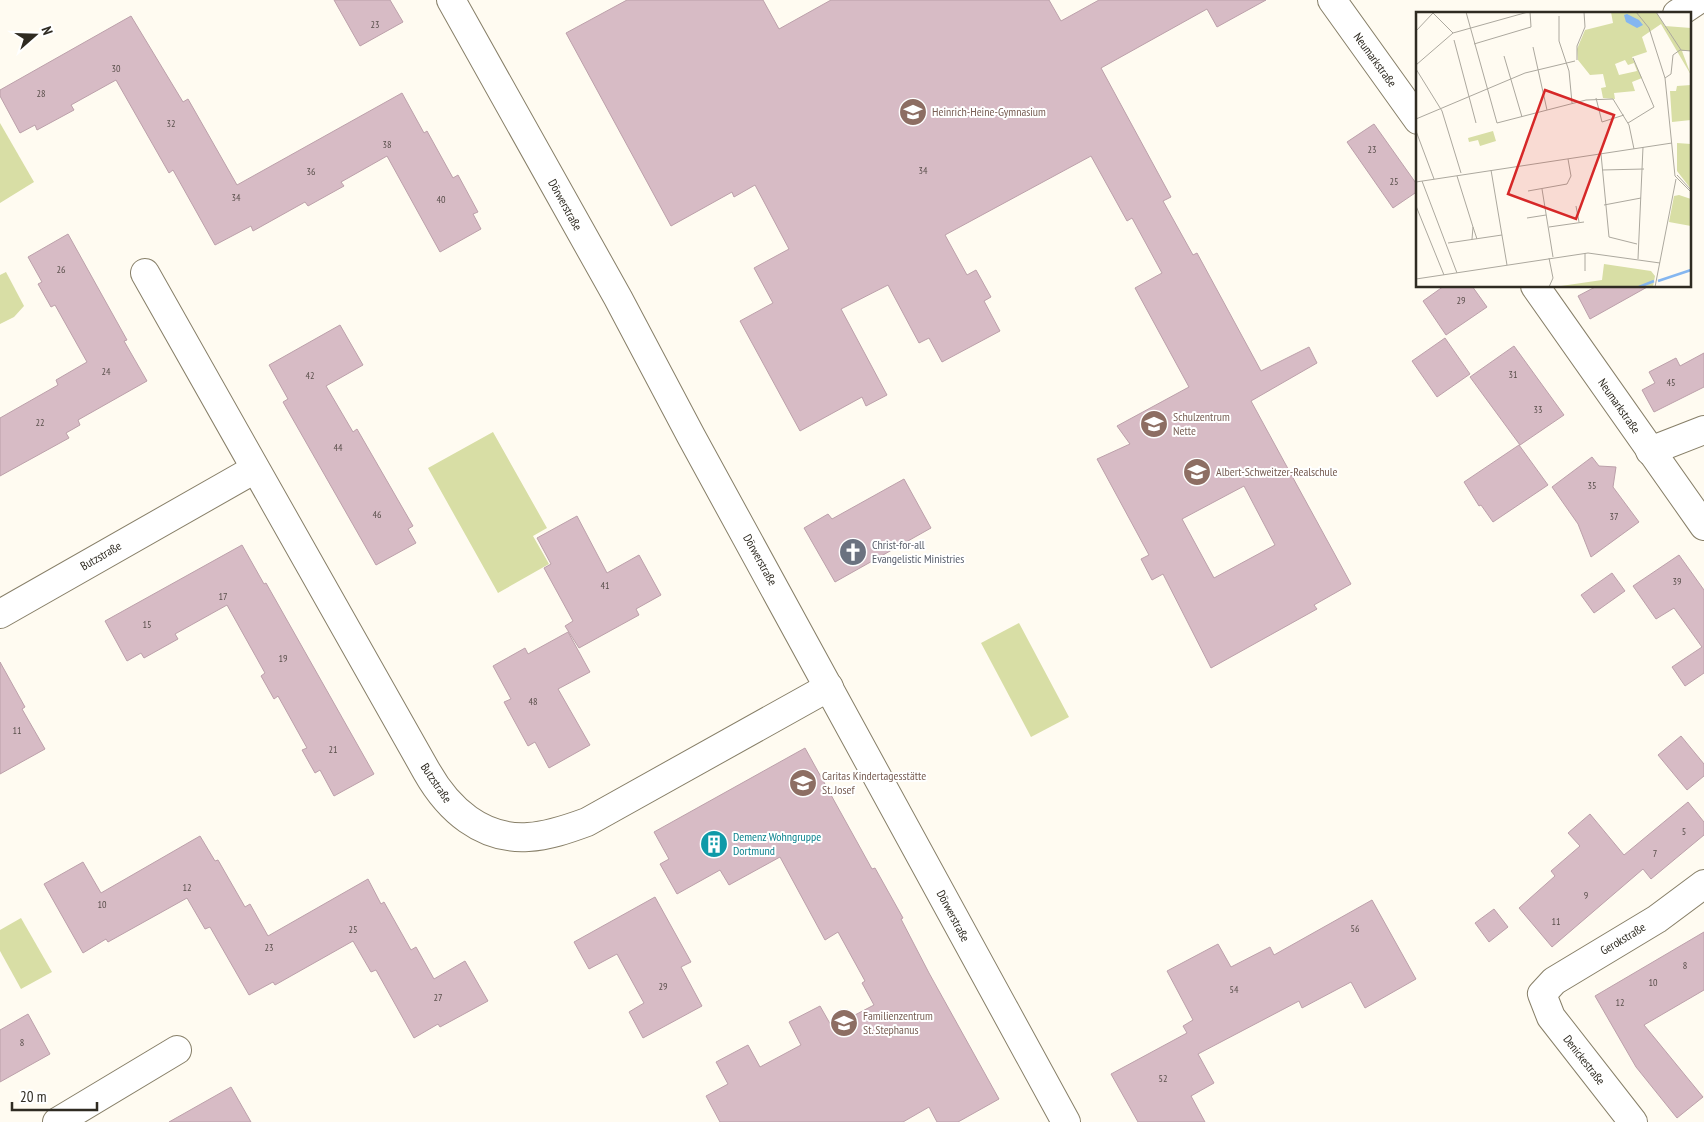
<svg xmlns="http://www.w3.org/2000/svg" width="1704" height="1122" font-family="'PT Sans Narrow',sans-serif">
  <rect width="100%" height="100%" fill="#fffbf1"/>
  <g fill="#d8dea5">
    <path d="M0,123L34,182L0,203Z"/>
    <path d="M6,272L24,306L14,317L0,324V275Z"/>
    <path d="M493,432L547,528L533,536L549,564L498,593L428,468Z"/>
    <path d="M1019,623L1069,717L1031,737L981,643Z"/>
    <path d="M21,918L52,972L21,989L0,951V930Z"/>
  </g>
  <g fill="#d7bbc5" stroke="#bca0aa" fill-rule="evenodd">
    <path d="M334,0H390L403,22L360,46Z"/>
    <path d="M627,0H763L779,29L831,0H1049L1061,21L1099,0H1266L1217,27L1207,9L1101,68L1171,197L1163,201L1193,255L1197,253L1261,371L1309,347L1317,363L1251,401L1351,584L1314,605L1317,609L1211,668L1163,574L1152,580L1141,559L1149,555L1097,459L1130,444L1117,426L1189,387L1135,288L1162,273L1132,218L1127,221L1091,156L945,235L967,275L976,270L991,297L984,301L1000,331L942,362L929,338L919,343L888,285L841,309L887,395L866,406L862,397L800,431L740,321L773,303L754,268L789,249L755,185L734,197L732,192L671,226L566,33ZM1244,486L1275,545L1214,578L1182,519Z"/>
    <path d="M131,16L183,102L188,99L237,185L402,93L424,133L427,131L453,178L458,175L478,212L473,214L481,229L440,252L387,156L341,182L344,186L308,206L305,202L253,231L251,226L215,245L173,170L169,173L116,80L71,105L74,110L37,130L35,125L20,133L0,96V90Z"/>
    <path d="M1374,124L1418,186V191L1393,208L1347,142Z"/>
    <path d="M68,234L127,340L124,341L147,381L78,420L80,425L66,433L69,438L0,476V418L58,385L56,380L87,362L55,305L51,307L38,284L42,282L28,257Z"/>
    <path d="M1444,286H1472L1487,307L1446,335L1423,301Z"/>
    <path d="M1597,286H1649L1590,319L1578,296Z"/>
    <path d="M340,325L363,365L326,386L353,432L357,429L413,526L408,529L416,543L376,565L283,402L288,399L269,365Z"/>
    <path d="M1445,338L1470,374L1437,397L1412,361Z"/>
    <path d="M1514,346L1564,415L1520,445L1470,377Z"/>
    <path d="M1704,353V387L1654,412L1642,390L1655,383L1649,372L1676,358L1680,366Z"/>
    <path d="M1519,445L1548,485L1493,522L1481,505L1479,506L1464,482Z"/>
    <path d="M1592,457L1599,466L1616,467L1613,487L1639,522L1591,557L1578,524L1552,487Z"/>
    <path d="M904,479L931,528L835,582L804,528L828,514L832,519Z"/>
    <path d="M577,516L607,573L639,555L661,595L636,609L639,615L579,648L565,626L573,621L544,568L551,564L537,538Z"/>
    <path d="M242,545L264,584L266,583L374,774L334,796L320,770L315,773L302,750L307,748L278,696L274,699L261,676L265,673L227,605L175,634L178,639L144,658L141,653L127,661L105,621Z"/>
    <path d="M1679,555L1704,590V673L1685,686L1672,667L1702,647L1674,608L1656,619L1633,586Z"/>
    <path d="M1612,573L1625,591L1594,613L1581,595Z"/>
    <path d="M568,632L590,672L558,689L590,745L549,768L535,742L528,746L504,702L511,699L493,666L525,648L528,654Z"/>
    <path d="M0,662L25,707L22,709L45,749L0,774Z"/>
    <path d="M1681,736L1704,764V776L1687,790L1658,755Z"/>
    <path d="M805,748L872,869L875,868L903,918L901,919L929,973L999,1099L958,1122H937L929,1107L903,1122H720L706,1096L728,1084L716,1062L748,1045L760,1067L801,1045L789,1022L820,1006L832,1027L874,1005L862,983L865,981L838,932L825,940L780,857L729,885L720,870L677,894L660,864L669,859L654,832Z"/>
    <path d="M1688,802L1704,822V835L1651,879L1643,869L1552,947L1519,908L1555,876L1551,871L1580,846L1568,833L1590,814L1624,855Z"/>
    <path d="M200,836L215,861L218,860L245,907L250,904L268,936L368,879L381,904L384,902L411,950L416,947L434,979L465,961L488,1001L440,1027L438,1024L414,1038L376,970L371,972L353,941L275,985L273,982L249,995L210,927L205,929L187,898L108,942L106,939L83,953L44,884L83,862L101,893Z"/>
    <path d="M655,897L691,962L681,967L702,1006L643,1038L629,1012L644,1003L617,954L589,969L574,942Z"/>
    <path d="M1372,900L1416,979L1365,1008L1351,982L1302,1008L1299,1001L1198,1054L1214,1083L1191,1096L1205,1122H1138L1111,1074L1187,1033L1183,1026L1193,1020L1167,971L1218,944L1231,967L1270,947L1274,955Z"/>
    <path d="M1494,909L1508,927L1489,942L1475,923Z"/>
    <path d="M1704,932V990L1644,1025L1703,1097L1677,1118L1636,1067L1595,996Z"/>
    <path d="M28,1014L50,1054L0,1082V1030Z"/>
    <path d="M231,1087L251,1122H169Z"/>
  </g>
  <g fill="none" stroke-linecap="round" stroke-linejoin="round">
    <g stroke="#877f68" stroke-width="30">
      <g id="street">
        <path d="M451,0L618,298L691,436L1066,1122"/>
        <path d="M1332,0L1418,120"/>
        <path d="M1677,14L1698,0"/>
        <path d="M145,273L427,772C448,809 482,840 528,837C548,836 568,829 587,822L829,687"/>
        <path d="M1535,286L1704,526"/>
        <path d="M1650,451L1704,430"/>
        <path d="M0,614L255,469"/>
        <path d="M57,1122L177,1050"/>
        <path d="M1633,1122L1551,1017L1542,994L1554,981L1657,919L1704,884"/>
      </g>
    </g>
    <use href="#street" stroke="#fff" stroke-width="28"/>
  </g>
  <defs>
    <g id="school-disc" transform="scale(1.4375)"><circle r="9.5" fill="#8d6e63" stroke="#fff"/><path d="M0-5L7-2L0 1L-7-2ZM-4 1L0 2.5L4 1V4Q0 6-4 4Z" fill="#fff"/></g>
    <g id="church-disc" transform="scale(1.4375)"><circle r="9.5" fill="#6b7280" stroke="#fff"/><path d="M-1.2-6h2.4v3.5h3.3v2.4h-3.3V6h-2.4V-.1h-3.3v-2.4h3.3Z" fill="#fff"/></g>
    <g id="building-disc" transform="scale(1.4375)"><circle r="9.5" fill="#0f9aa8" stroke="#fff"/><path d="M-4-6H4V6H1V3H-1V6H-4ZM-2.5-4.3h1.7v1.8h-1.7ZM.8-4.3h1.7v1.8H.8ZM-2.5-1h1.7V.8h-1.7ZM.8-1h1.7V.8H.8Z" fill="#fff"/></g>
  </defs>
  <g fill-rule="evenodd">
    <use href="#school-disc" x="913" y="112"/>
    <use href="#school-disc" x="1154" y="424"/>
    <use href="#school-disc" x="1197" y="472"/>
    <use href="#church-disc" x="853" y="552"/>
    <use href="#school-disc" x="803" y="783"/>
    <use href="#building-disc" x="714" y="844"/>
    <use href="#school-disc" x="844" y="1023"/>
  </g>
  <g text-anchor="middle" stroke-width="4" stroke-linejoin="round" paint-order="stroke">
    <g font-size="10" fill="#594f4b">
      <text x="375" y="28">23</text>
      <text x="116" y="72">30</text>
      <text x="41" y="97">28</text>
      <text x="171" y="127">32</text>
      <text x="387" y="148">38</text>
      <text x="1372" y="153">23</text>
      <text x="923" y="174">34</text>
      <text x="311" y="175">36</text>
      <text x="1394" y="185">25</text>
      <text x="236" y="201">34</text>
      <text x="441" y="203">40</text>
      <text x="61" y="273">26</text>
      <text x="1461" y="304">29</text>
      <text x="106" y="375">24</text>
      <text x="1513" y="378">31</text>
      <text x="310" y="379">42</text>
      <text x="1671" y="386">45</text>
      <text x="1538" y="413">33</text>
      <text x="40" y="426">22</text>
      <text x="338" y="451">44</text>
      <text x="1592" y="489">35</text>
      <text x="377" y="518">46</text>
      <text x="1614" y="520">37</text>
      <text x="1677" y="585">39</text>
      <text x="605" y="589">41</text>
      <text x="223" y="600">17</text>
      <text x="147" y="628">15</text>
      <text x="283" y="662">19</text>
      <text x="533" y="705">48</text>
      <text x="17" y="734">11</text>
      <text x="333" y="753">21</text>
      <text x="1684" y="835">5</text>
      <text x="1655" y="857">7</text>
      <text x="187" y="891">12</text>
      <text x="1586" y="899">9</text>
      <text x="102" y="908">10</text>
      <text x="1556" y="925">11</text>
      <text x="1355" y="932">56</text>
      <text x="353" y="933">25</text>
      <text x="269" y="951">23</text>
      <text x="1685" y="969">8</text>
      <text x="1653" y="986">10</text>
      <text x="663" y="990">29</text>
      <text x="1234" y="993">54</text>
      <text x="438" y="1001">27</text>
      <text x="1620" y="1006">12</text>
      <text x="22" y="1046">8</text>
      <text x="1163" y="1082">52</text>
    </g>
    <g font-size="12" fill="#2f2b22" stroke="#fff">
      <text transform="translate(1375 60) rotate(54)" y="4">Neumarkstraße</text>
      <text transform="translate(565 205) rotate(61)" y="4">Dörwerstraße</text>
      <text transform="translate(1619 406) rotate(55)" y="4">Neumarkstraße</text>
      <text transform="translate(101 556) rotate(-30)" y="4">Butzstraße</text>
      <text transform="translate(760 560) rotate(61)" y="4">Dörwerstraße</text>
      <text transform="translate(436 783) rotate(56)" y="4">Butzstraße</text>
      <text transform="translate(953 916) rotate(62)" y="4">Dörwerstraße</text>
      <text transform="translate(1623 939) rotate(-31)" y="4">Gerokstraße</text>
      <text transform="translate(1584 1060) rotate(52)" y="4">Denickestraße</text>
    </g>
    <g font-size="12" fill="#785e54" stroke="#fff" text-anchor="start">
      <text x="932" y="116">Heinrich-Heine-Gymnasium</text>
      <text x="1173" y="421">Schulzentrum<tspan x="1173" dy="14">Nette</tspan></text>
      <text x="1216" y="476">Albert-Schweitzer-Realschule</text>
      <text x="822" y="780">Caritas Kindertagesstätte<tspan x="822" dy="14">St. Josef</tspan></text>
      <text x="863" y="1020">Familienzentrum<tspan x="863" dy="14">St. Stephanus</tspan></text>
    </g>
    <g font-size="12" fill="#5b616d" stroke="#fff" text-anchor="start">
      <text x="872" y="549">Christ-for-all<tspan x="872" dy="14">Evangelistic Ministries</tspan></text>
    </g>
    <g font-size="12" fill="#0d838f" stroke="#fff" text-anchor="start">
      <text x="733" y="841">Demenz Wohngruppe<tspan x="733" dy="14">Dortmund</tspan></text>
    </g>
  </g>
  <g transform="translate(1416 12)">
    <rect width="275" height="275" fill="#fffbf1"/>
    <path d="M195,0H240L249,14L275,16V39H266L275,63L245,12L226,25L231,40L216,45L226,66L216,70L219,79L198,81L199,87L187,86L185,76L190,75L187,62L174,63L162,48L161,37L169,18L197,11ZM209,48L212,53L218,51L221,59L203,63L199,52ZM275,73V108L256,110L254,79H260L261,74ZM77,119L80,129L64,134L62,128L53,130L52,126ZM261,131L275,132V177L261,159ZM263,183L275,187V214L253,210L258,184ZM188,252L235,259L239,264L237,275H138L186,268Z" fill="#d8dea5" fill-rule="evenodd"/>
    <path d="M211,2L223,8L227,13L221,16L210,10L208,3Z" fill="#84b6f0"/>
    <path fill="none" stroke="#84b6f0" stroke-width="2.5" d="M242,269L275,258M223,275L238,269"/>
    <path fill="none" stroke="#aca89e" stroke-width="1" d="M16,0L37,21M50,0L81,111L170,88L197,87L213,113L218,137M150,0H176M220,0L233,16L249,66L259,164L275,180M240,0L265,38M143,4V29L153,59L156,91M0,19L17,1M38,28L60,111M58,32L115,15L114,0M117,35L131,98M88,44L106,105M161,48V34L169,15L168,0M0,53L37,21L112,0M0,57L26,99L45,161M249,66L255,62L257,43L264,38L275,39M180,86L186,110L208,103M0,107L109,61L159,49M212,111L238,95L217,46M0,119L18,167M185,142L193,225L221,232M75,158L91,253M186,158L228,157M261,163L275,178M41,164L57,215M6,169L41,261M0,170L256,131M126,177L137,245M112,179L151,172L155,164L152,147M188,193L225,186M0,194L28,263M160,194L163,210M111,206L130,203M133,215L168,210M56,227L57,215L61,227M32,231L86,223M169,241V259M133,246L137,266L133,275M222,247L227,135M0,267L172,241L244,251M239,275L260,167"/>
    <path fill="#d62828" fill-opacity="0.15" stroke="#d62828" stroke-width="2.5" d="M129,78L198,103L160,207L92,182Z"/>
    <rect width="275" height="275" fill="none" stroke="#2f2b22" stroke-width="2.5"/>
  </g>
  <g transform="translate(35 35) rotate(70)" stroke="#ffffff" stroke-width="4" paint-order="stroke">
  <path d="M0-4L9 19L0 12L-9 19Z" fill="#2f2b22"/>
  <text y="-8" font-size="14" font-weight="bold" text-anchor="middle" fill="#2f2b22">N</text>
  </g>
  <path d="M12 1102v8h85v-8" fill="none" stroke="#2f2b22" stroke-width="2.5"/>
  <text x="20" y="1102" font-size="15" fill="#2f2b22" stroke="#ffffff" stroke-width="4" paint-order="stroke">20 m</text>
</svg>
